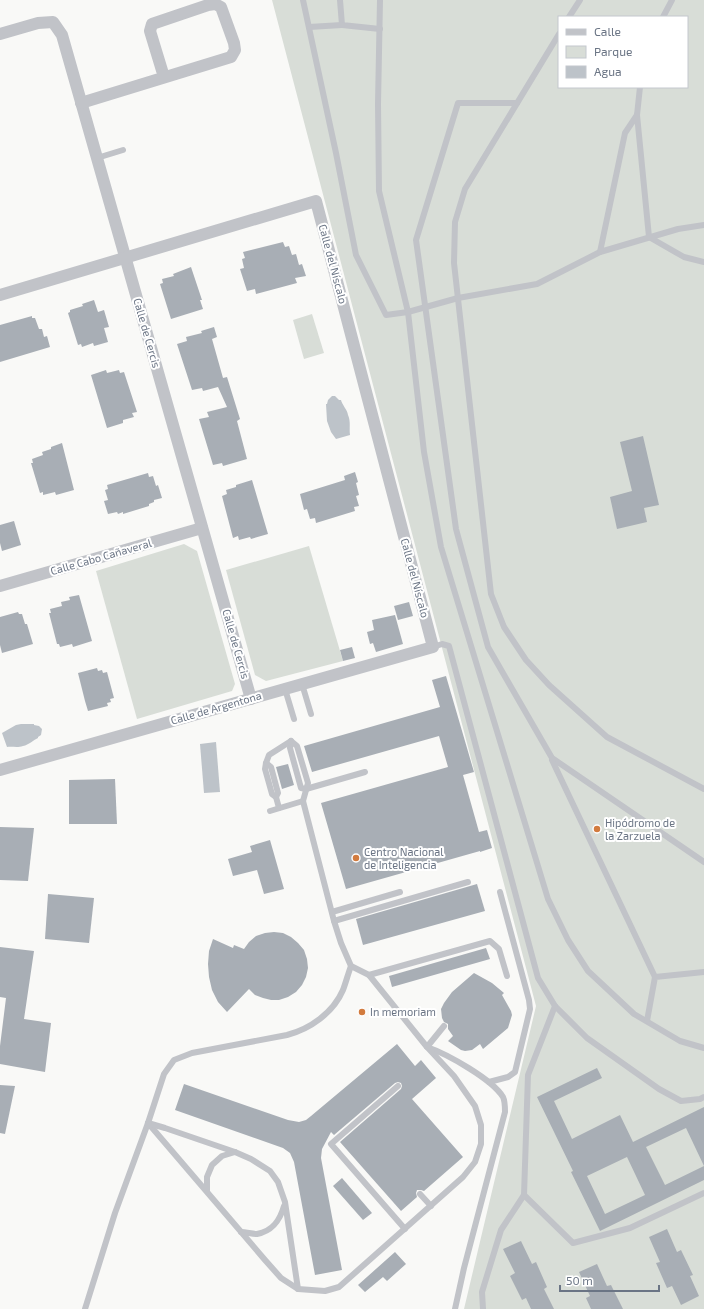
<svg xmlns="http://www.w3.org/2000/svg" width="704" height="1309" font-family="'Exo 2',sans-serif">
  <rect width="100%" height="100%" fill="#f9f9f7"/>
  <g fill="#d8ddd7" fill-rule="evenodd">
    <path d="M272,0H704V1309H464L536,1006ZM559,17H687V87H559Z"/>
    <path d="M312,314L324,353L304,359L293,320Z"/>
    <path d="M184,544L197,551L235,684L232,691L137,719L96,571Z"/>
    <path d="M309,546L343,661L266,681L255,675L226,570Z"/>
  </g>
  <g fill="#bdc3c9">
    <path d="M332,396H335L339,400H341C342,405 347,409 348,415C351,422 349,428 350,435L336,439L331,432L327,421L326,404H327L328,400Z"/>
    <path d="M21,724H34V725L39,726L42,729L41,735L38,737V738C33,740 29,745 23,746C17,748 12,746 7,747L2,733L16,725Z"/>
    <path d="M216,742L220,792L204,793L200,744Z"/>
  </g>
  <g fill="#a8aeb5" fill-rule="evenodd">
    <path d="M283,242L285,247L289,246L292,255L296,254L299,265L302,264L306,276L295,278L297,283L256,294L255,289L247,291L240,269L244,268L242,259L245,258L243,252Z"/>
    <path d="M191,267L202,300H200L203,309L171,319L160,284L163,283L162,279L174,276L173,274Z"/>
    <path d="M94,300L98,312L104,310L109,327L104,328L108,342L94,346L93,343L82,347L81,344L78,345L68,313L70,312V310L83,306L82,304Z"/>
    <path d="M32,316V318H35L39,329H42L44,337L47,336L50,347L0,362V325Z"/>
    <path d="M214,327L217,337L212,339L223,378L227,377L240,419L237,421L247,459L223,466L222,463L213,465L199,419L209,417L207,412L227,407L218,387L203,391L202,388L192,390L177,344L187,341L186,337L202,333L201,331Z"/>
    <path d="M106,370L107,373L119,370L120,373L124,372L137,412L132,413L134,417L123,420V423L107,428L91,375Z"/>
    <path d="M643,436L659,505L644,508L647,522L617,529L610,497L632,491L620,442Z"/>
    <path d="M62,443L74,490L56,495L55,492L43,495V492L40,493L31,463H33L32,459L43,455L42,452L51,449V447Z"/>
    <path d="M355,472L358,482L356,483L359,495L356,496L359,506L354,507L355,511L316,523L315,518L310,519L307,509L304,510L300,494L345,480L344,476Z"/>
    <path d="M148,473L149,477L153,476L156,486L158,485L162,498L154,500V502L149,504V506L123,514V512L118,514L117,512L108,514L104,501L108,500L105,490L108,489L107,485Z"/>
    <path d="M252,480L268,534L251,539L250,537L239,540L238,536L233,538L222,496L227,494L226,490L236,487V485Z"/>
    <path d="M14,521L21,545L2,551L0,543V525Z"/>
    <path d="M79,595L92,641L73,647L72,644L60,647L59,644H57L49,613H51L50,609L62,606L61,602L70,600L69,597Z"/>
    <path d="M409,602L413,616L398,620L394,606Z"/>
    <path d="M18,612L19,614H22L25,624H27L33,644L2,653L0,645V617Z"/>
    <path d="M395,615L403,644L376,652L373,643L370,644L367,632L374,630L372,620Z"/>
    <path d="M352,647L355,658L343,661L340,650Z"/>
    <path d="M97,668L98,671L102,670L103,673L107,672L114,698L110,699L111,702L107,703L108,706L88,711L85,701L78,673Z"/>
    <path d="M446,676L474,772L463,775L479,832L487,830L492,848L480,852V851L346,889L321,803L448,767L439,736L312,772L304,746L440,707L432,680Z"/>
    <path d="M288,764L294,785L282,789L276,767Z"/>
    <path d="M115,779L117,824H69V780Z"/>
    <path d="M0,827L34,828L28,881L0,880Z"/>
    <path d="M270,840L284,889L264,894L257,870L233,876L228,859L252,852L250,846Z"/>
    <path d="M477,884L485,911L363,945L356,919Z"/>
    <path d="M48,894L94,898L89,943L45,939Z"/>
    <path d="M274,932L283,933L291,937L298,943L304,950L307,959L308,968L306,977L302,985L296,992L288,997L279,1000H271L263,998L255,995L249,989L227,1012L218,1002L212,990L209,977L208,964L209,951L213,939L233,948L234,945L244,949L249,942L256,936L265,933Z"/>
    <path d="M0,947L34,951L24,1019L51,1023L45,1072L0,1064V1046L6,998L0,997Z"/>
    <path d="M486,948L490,959L392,987L389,976Z"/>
    <path d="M474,973L492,983L504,993L502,995L511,1011L512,1015L508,1028L483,1049L480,1044L472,1050L465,1051L461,1050L448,1041L453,1036L448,1029V1024L444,1022L442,1018L441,1009L444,1003L452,992Z"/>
    <path d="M397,1044L415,1066L421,1060L436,1078L412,1099L463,1157L424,1191L421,1190H417L416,1193L417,1197L401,1211L340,1142L401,1089L402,1086L401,1083L398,1082L395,1083L334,1135L331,1132L322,1149L321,1158L342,1270L315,1275L294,1162L290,1153L283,1148L175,1110L184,1084L288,1120L299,1122L306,1120L311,1116Z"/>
    <path d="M597,1068L602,1078L554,1101L572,1139L620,1115L633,1142L704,1107V1166L686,1128L646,1147L665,1185L704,1166V1180L600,1231L571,1172L573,1171L537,1097ZM627,1157L645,1195L605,1214L587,1176Z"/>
    <path d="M0,1085L15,1086L5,1134L0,1133Z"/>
    <path d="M342,1178L372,1213L363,1220L333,1186Z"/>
    <path d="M667,1229L677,1252L681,1250L693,1275L690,1276L699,1296L681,1305L672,1286L667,1288L656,1263L660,1262L649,1237Z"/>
    <path d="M521,1241L532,1264L536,1262L547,1287L544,1289L554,1309H531L526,1298L522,1300L510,1276L515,1273L503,1249Z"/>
    <path d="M395,1252L406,1264L387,1281L383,1277L365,1292L358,1285Z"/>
    <path d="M597,1264L607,1286L611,1285L623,1309H591L586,1298L590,1296L579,1272Z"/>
  </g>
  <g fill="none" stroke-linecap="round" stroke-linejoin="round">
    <g stroke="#c1c3c8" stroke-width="6">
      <path d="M303,0L336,153L356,255L386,315L408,312L458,298L537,284L600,252L678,229L704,225"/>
      <path d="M340,0L342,25L380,29"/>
      <path d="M380,0L378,104L379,191L408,312L424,452L441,547L548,899L568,940L588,971L634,1014L680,1041L704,1048"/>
      <path d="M569,17L580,0"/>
      <path d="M663,17L672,0"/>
      <path d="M309,27L342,25"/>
      <path d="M559,34L465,189L455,222L454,263L491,594L504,627L526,660L549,685L607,737L704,789"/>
      <path d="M517,103H458L416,240L456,529L488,647L552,758L704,862"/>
      <path d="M637,115L649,237L684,257L704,262"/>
      <path d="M97,158L123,150"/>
      <path d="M600,252L625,133L637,115L640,87"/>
      <path d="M433,647L442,644L449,646L538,978L555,1006L587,1038L659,1089L681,1101L700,1099L704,1097"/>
      <path d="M302,684L311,714"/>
      <path d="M285,689L294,719"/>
      <path d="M291,741L290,748L301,788L306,789L365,772"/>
      <path d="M552,760L655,977"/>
      <path d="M266,763L271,767L278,793L276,797"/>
      <path d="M279,808L276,797L272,794L265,769L266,763L269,755L291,741"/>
      <path d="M270,811L303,801"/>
      <path d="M332,912L400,892"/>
      <path d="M334,921L468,882"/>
      <path d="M369,975L490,941L499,949L507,976"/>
      <path d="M647,1021L655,977L704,972"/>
      <path d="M444,1026L427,1047C447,1054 492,1079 503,1097C505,1101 505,1108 505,1112L464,1268L455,1309"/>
      <path d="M489,1082L508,1077L515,1072L530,1009L529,1000L500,892"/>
      <path d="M398,1086L331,1144L405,1229"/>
      <path d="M148,1123L265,1260L281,1278L298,1289L325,1291L339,1287L463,1177L475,1162L481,1144V1125L475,1106L454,1076L427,1047L369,975L351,966L341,943L334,921L303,801L308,783L297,746L291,741"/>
      <path d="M148,1123L165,1128L235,1152L251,1159L270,1171L278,1182L285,1202L298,1289"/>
      <path d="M207,1190V1177L212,1165L222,1156L235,1152"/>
      <path d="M420,1194L431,1206"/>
      <path d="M524,1195L573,1243L630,1228L704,1193"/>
      <path d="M241,1232C246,1232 252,1234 257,1234C273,1231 280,1220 284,1206"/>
      <path d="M85,1309L115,1213L148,1123L164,1074L174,1060L192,1053L287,1035C310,1029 333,1013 343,990C346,982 348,974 351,966"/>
      <path d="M483,1309L482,1292L501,1230L524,1195L528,1075L555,1006"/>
    </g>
    <g stroke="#c1c3c8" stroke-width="12">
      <path d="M0,34L38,23L53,22L62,35L251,699"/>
      <path d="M81,103L231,57L235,50L234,43L221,7L215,4L208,5L152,24L150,31L164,77"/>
      <path d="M0,295L316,201L433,647L0,770"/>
      <path d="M0,586L202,528"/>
    </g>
  </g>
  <g fill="#d27b3e" stroke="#fff" stroke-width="1.5">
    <circle cx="597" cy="829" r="4"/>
    <circle cx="356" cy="858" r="4"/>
    <circle cx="362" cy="1012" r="4"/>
  </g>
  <g text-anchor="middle" stroke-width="4" stroke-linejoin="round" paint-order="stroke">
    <g font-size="11" fill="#6b7585" stroke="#fff">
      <text transform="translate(333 264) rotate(75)" y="4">Calle del Níscalo</text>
      <text transform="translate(147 333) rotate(74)" y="4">Calle de Cercis</text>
      <text transform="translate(101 557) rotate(-16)" y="4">Calle Cabo Cañaveral</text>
      <text transform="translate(415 578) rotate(75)" y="4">Calle del Níscalo</text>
      <text transform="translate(236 644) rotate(74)" y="4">Calle de Cercis</text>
      <text transform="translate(216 708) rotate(-16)" y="4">Calle de Argentona</text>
    </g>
    <g font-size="11" fill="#6b7585" stroke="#fff" text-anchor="start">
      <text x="605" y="827">Hipódromo de<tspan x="605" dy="13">la Zarzuela</tspan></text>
      <text x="364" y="856">Centro Nacional<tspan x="364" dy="13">de Inteligencia</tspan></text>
      <text x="370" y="1016">In memoriam</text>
    </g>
  </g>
  <rect x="558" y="16" width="130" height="72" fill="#ffffff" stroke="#c4c8ce"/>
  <rect x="566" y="29" width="20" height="6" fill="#c1c3c8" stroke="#c4c8ce"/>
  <text x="594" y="36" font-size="12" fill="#6b7585">Calle</text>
  <rect x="566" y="46" width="20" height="12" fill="#d8ddd7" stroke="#c4c8ce"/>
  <text x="594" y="56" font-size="12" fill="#6b7585">Parque</text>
  <rect x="566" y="66" width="20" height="12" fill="#bdc3c9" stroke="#c4c8ce"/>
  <text x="594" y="76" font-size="12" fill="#6b7585">Agua</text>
  <path d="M560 1285v6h99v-6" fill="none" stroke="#6b7585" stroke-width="2"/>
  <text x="566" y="1285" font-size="12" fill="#6b7585" stroke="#ffffff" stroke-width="3" paint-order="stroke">50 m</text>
</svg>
